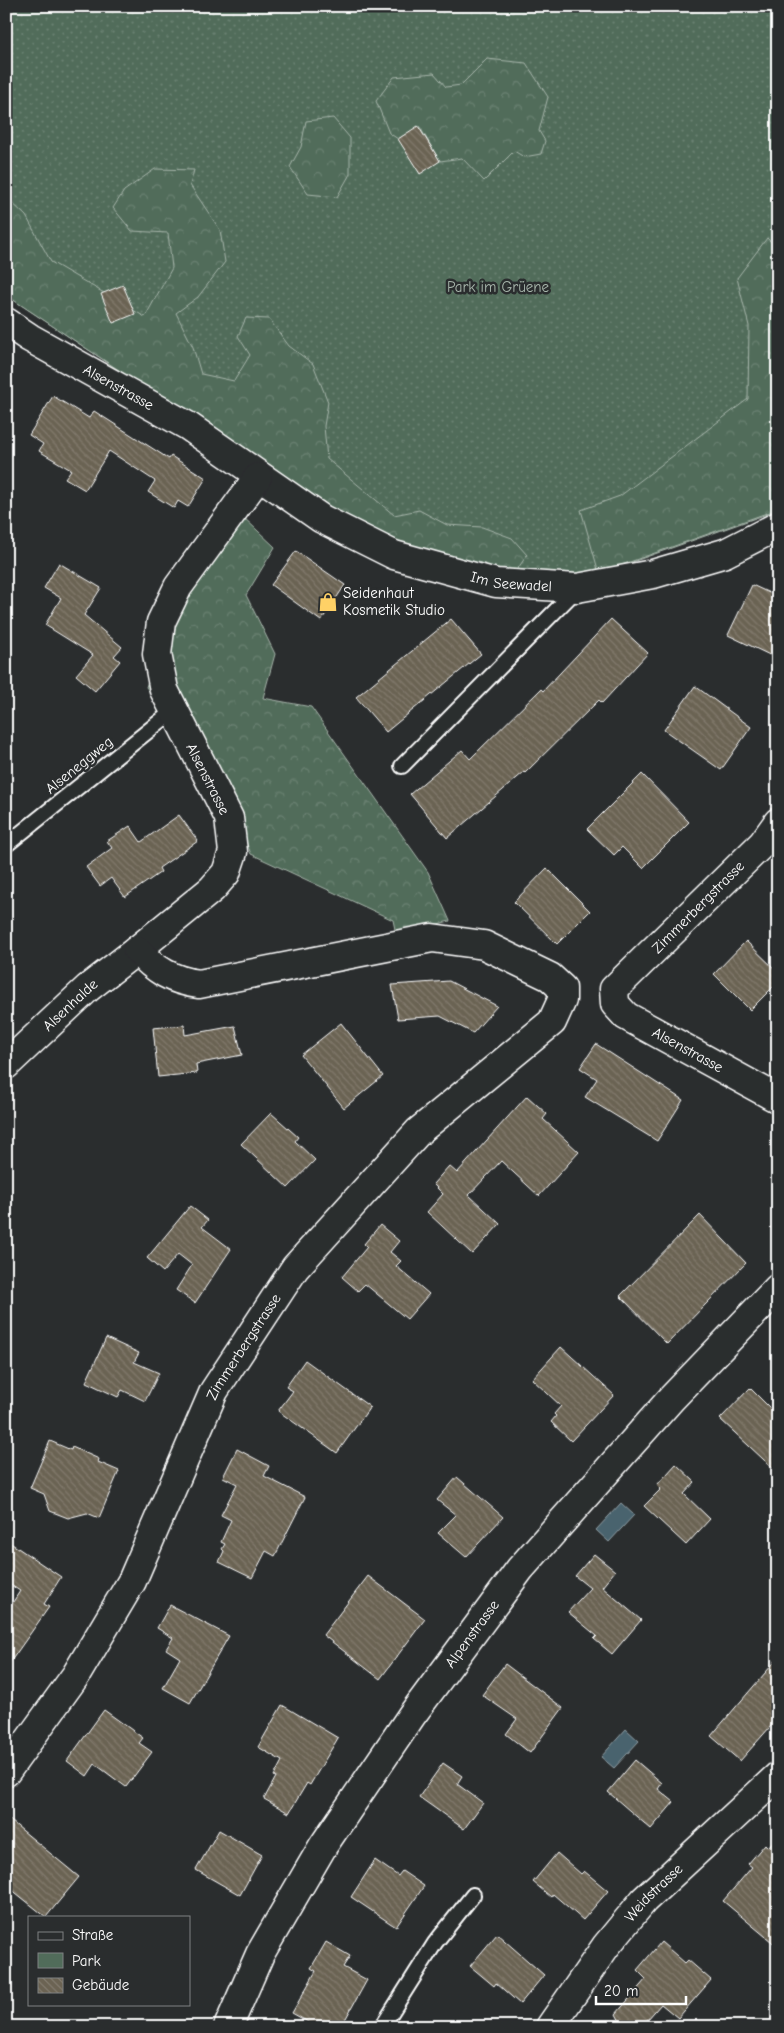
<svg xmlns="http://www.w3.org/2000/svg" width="784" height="2033" font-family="'Comic Neue',sans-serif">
  <defs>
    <pattern id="green-dots" width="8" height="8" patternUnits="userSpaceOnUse" patternTransform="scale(1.25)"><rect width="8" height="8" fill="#516c5a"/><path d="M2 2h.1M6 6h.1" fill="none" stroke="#6b8273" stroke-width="1.8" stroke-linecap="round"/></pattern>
    <pattern id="forest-crowns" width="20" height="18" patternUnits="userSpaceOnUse" patternTransform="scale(1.25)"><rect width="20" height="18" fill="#516c5a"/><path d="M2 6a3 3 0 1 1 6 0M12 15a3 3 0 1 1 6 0" fill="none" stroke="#6b8273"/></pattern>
    <pattern id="building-back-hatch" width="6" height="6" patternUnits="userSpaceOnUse" patternTransform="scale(1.25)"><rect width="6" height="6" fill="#6b6353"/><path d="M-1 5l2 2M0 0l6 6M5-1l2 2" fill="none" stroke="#817a6d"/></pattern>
  </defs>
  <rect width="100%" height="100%" fill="#2a2d2e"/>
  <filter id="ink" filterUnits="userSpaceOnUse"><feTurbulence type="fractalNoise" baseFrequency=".02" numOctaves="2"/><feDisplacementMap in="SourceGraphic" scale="10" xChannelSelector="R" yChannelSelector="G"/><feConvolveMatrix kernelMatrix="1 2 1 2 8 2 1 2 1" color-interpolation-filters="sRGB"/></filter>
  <g filter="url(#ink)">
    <path fill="url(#green-dots)" stroke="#a8b6ac" d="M6,6H778V510L548,592L397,555L6,295Z"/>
    <g fill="url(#forest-crowns)" stroke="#a8b6ac">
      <path d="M487,59L526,63L548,97L539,131L545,141L541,154L524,157L514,151L484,181L462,158L440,161L419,126L398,139L389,133L376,101L394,77L434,73L446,87L461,85Z"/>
      <path d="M333,118L350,138V174L337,197L308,194L290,167L301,147L306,121Z"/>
      <path d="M155,169L194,170L190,185L220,230L225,262L198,297L176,313L193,347L201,374L234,381L250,355L238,336L246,318L269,319L289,346L313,364L328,402L324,426L327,459L394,515L419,510L447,525L482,527L512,538L527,555L508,583L397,555L6,295V197L26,216L51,262L145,317L172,268L168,233L132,231L113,208L124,191Z"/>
      <path d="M767,238L778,249V509L599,573L581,510L620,496L748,399L749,326L737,278Z"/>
      <path d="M241,515L275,547L246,595L275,654L263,698L311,707L428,872L450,921L396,934L393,920L251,854L227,795L146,687L169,618Z"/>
    </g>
    <g fill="#4a636e" stroke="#92a1a8">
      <path d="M621,1503L634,1515L609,1542L596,1530Z"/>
      <path d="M626,1729L639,1741L614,1768L601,1757Z"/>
    </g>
    <g fill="url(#building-back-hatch)" stroke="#fff">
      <path d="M418,126L440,161L420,174L398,139Z"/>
      <path d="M123,285L135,314L113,323L101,294Z"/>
      <path d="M53,396L89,418L94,411L169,459L171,456L206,478L188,507L178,501L174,508L148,492L155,481L109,451L85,490L65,478L71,470L39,451L43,444L29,435Z"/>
      <path d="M296,551L345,585L321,621L271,585Z"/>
      <path d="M59,563L101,588L84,615L122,647L114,656L120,661L95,691L76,675L93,655L45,625L61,598L44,588Z"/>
      <path d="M752,585L778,597V659L728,635Z"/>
      <path d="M451,619L481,654L386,732L356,697Z"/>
      <path d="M611,619L648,653L602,703L599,700L525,773L524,772L447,838L410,794L462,750L470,759L541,689L543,691Z"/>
      <path d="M695,686L751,727L721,770L664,730Z"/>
      <path d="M642,774L689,822L643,868L622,847L614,855L587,829Z"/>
      <path d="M179,815L198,841L159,868L161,872L125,897L111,878L100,886L86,867L112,848L107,841L130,826L141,842Z"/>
      <path d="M547,868L590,911L557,944L514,902Z"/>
      <path d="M746,941L778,972V982L750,1010L714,974Z"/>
      <path d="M449,981L497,1006L473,1033L440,1016L398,1019L392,985Z"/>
      <path d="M341,1023L383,1076L344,1108L301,1055Z"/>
      <path d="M184,1025L185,1035L235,1026L242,1055L196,1064L197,1073L158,1077L153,1028Z"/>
      <path d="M596,1044L683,1100L657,1141L585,1097L597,1079L580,1068Z"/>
      <path d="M527,1096L547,1114L543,1119L579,1152L539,1196L501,1161L469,1195L500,1224L472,1254L427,1212L443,1194L433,1184L449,1166L457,1173Z"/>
      <path d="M271,1113L298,1137L295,1141L315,1160L288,1188L241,1144Z"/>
      <path d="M190,1206L208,1220L202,1227L231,1249L195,1303L176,1290L192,1265L178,1254L163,1272L147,1258Z"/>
      <path d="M700,1215L746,1263L667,1344L620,1296Z"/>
      <path d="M380,1225L399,1241L390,1252L401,1261L396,1266L429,1294L407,1319L365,1284L358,1291L342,1277L367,1247L364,1244Z"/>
      <path d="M106,1338L139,1353L134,1362L159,1373L145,1401L122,1390L118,1397L86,1382Z"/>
      <path d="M561,1347L614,1395L571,1441L551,1422L556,1416L554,1414L561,1406L532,1379Z"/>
      <path d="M305,1360L370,1407L337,1453L278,1411L293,1391L286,1387Z"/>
      <path d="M750,1388L778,1416V1473L720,1419Z"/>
      <path d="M50,1441L71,1450L72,1447L99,1459L98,1462L119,1471L99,1518L87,1513L68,1518L50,1511L44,1494L30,1488Z"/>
      <path d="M237,1449L269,1466L264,1476L305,1497L275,1556L266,1551L252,1578L219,1562L224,1551L222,1549L225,1544L221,1542L231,1520L221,1515L237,1484L223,1477Z"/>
      <path d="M676,1464L695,1482L684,1494L710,1519L686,1545L644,1506L661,1489L657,1485Z"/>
      <path d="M457,1477L503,1517L466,1557L438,1533L456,1515L437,1500Z"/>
      <path d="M6,1540L61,1577L44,1604L49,1607L6,1668V1613L20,1591L6,1582Z"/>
      <path d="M594,1554L615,1571L602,1587L641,1620L612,1654L594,1639L597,1636L568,1612L590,1588L575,1576Z"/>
      <path d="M368,1576L425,1619L380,1679L323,1635Z"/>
      <path d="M170,1605L229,1636L190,1703L163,1688L180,1658L166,1649L173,1638L157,1628Z"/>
      <path d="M778,1658V1718L740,1761L711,1736Z"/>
      <path d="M505,1664L563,1708L530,1753L506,1734L517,1719L482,1695Z"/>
      <path d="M282,1705L338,1738L310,1785L307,1783L289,1813L264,1799L276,1777L274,1776L282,1761L258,1747Z"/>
      <path d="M104,1710L143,1738L139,1743L152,1752L126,1787L95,1764L87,1776L67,1761Z"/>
      <path d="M635,1760L662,1783L658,1789L674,1802L651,1829L608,1792Z"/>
      <path d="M443,1763L462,1776L457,1784L483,1803L464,1829L419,1797Z"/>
      <path d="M6,1817L79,1877L46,1917L6,1885Z"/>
      <path d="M219,1830L262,1855L240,1895L196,1870Z"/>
      <path d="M778,1836V1947L723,1901L752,1867L748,1864L765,1844L768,1847Z"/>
      <path d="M557,1853L581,1874L584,1871L608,1891L583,1920L553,1894L551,1897L533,1882Z"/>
      <path d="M375,1860L398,1876L402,1871L424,1886L396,1927L351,1897Z"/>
      <path d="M497,1934L544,1975L520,2004L496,1983L494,1986L470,1966Z"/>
      <path d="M326,1942L350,1956L343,1967L367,1980L341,2027H317L292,2013L316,1971L311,1968Z"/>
      <path d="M661,1942L685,1963L688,1960L711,1980L678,2018L661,2004L641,2027H623L616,2014L646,1979L637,1970Z"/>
    </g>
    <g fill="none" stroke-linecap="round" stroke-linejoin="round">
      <g stroke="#fff" stroke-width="18">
        <g id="lane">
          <path d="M402,766L577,589"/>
          <path d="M6,845L173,711"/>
          <path d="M382,2027L435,1943L473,1895"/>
        </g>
      </g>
      <g stroke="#fff" stroke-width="31">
        <g id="street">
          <path id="s1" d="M6,322L30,338L188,426L322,519L394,555L496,583L577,588L653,574L725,553L778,526"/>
          <path id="s2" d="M778,822L763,843L614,989L615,1004L626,1016L778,1099"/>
          <path id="s3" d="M6,1065L88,988L137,950L212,889L226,873L233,852L229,818L164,690L157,654L161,622L178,587L258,477"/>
          <path id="s4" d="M6,1772L76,1675L132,1581L214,1391L295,1268L419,1131L552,1022L562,1000V988L550,977L484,945L432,938L199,984C173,981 155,970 137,950"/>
          <path id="s5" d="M228,2027L260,1954L323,1846L412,1715L520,1569L672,1398L778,1288"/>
          <path id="s6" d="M550,2027L606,1946L644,1900L778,1776"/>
        </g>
      </g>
      <use href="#lane" stroke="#2a2d2e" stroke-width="14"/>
      <use href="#street" stroke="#2a2d2e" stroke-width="28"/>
    </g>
  </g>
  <defs>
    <g id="shop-bare" transform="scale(1.5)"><path d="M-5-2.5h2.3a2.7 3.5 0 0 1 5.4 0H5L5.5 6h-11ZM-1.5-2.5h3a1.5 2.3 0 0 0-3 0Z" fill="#ffd166" stroke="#2a2d2e" stroke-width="2.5" paint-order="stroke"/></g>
  </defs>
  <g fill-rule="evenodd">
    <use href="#shop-bare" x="328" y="602"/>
  </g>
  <g text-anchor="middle" stroke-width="5" stroke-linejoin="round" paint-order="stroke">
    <g font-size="15" fill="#a8b6ac" stroke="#2a2d2e">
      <text x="498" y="292">Park im Grüene</text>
    </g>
    <g font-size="15" fill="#fff" stroke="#2a2d2e">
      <text dy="5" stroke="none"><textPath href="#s1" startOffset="130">Alsenstrasse</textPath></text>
      <text dy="5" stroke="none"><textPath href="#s1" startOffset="574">Im Seewadel</textPath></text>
      <text transform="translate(79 765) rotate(-39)" y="5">Alseneggweg</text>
      <text transform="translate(208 779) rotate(63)" y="5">Alsenstrasse</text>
      <text transform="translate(698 907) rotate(-45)" y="5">Zimmerbergstrasse</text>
      <text dy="5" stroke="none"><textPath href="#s3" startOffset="88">Alsenhalde</textPath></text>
      <text dy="5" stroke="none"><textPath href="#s2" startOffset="336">Alsenstrasse</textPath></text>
      <text dy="5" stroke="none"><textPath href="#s4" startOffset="489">Zimmerbergstrasse</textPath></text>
      <text dy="5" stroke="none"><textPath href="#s5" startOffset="464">Alpenstrasse</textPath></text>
      <text dy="5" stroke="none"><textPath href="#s6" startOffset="170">Weidstrasse</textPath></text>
    </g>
    <g font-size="15" fill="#fff" stroke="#2a2d2e" text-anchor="start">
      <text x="343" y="598">Seidenhaut<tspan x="343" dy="17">Kosmetik Studio</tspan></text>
    </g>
  </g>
  <rect width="784" height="2033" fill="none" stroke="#2a2d2e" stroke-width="25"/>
  <rect x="12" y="12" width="759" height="2008" fill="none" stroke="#fff" stroke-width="2" filter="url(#ink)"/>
  <rect x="28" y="1916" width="162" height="90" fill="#2a2d2e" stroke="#7f8182"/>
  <rect x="38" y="1932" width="25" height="8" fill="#2a2d2e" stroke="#7f8182"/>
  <text x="72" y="1940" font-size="15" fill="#ffffff">Straße</text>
  <rect x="38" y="1953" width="25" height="15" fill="#516c5a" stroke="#7f8182"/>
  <text x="72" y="1966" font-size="15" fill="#ffffff">Park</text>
  <rect x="38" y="1978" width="25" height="15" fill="url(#building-back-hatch)" stroke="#7f8182"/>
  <text x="72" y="1990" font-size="15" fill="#ffffff">Gebäude</text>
  <path d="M596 1996v8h90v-8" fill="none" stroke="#ffffff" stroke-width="2.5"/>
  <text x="604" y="1996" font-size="15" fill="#ffffff" stroke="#2a2d2e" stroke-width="4" paint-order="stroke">20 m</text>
</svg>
